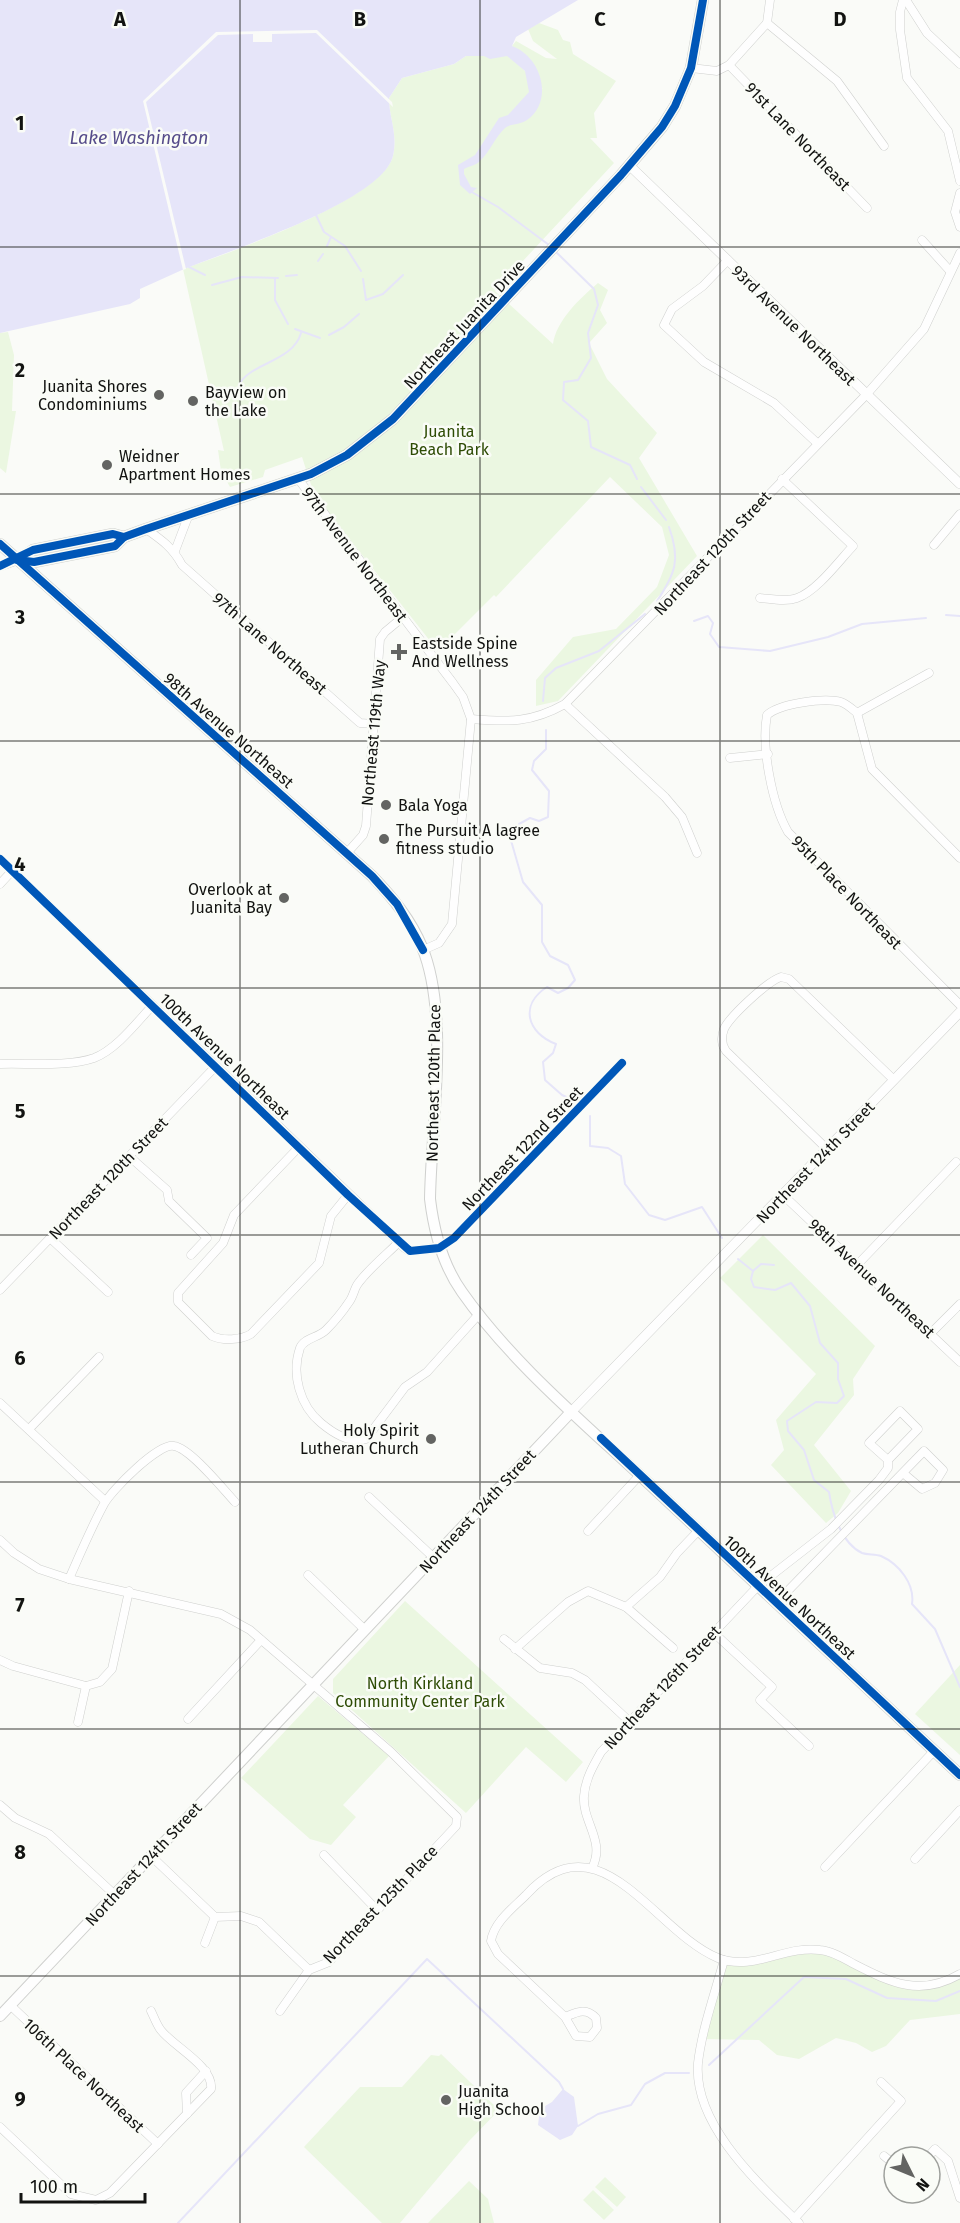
<svg xmlns="http://www.w3.org/2000/svg" width="960" height="2223" font-family="'Fira Sans',sans-serif">
  <rect width="100%" height="100%" fill="#fafbf8"/>
  <g fill="#ebf7e1">
    <path d="M539,23L558,30L563,40L570,42L573,54L616,81L594,113L597,138H590L614,163L495,291L553,344C556,321 580,298 598,283L608,290L600,310L607,323L589,343L607,379L657,433L639,458L697,556L558,701L536,706V680L573,637L616,629L657,587L669,555L662,527L610,477L496,597L494,595L438,651L314,494L302,457L265,470L263,477L230,487L221,471L218,450L224,451L183,269C225,254 382,200 393,156C398,133 389,118 389,98L402,78L454,64L466,56L507,53L543,89L512,46L516,41L546,58L557,59L533,41L528,29Z"/>
    <path d="M8,332L14,355L12,411H16L6,473L0,468V333Z"/>
    <path d="M763,1235L875,1346L853,1379L854,1395L814,1445L851,1491L838,1513L826,1523L771,1465L784,1450L776,1420L816,1374L720,1278Z"/>
    <path d="M405,1601L583,1762L566,1782L526,1747L466,1813L333,1693V1679Z"/>
    <path d="M960,1665V1755L915,1714Z"/>
    <path d="M318,1696L389,1756L343,1805L356,1817L331,1845L310,1839L241,1778Z"/>
    <path d="M820,1949L875,1974L926,1987L960,1974V2014L910,2020L886,2046L872,2052L856,2043L836,2038L799,2059L777,2055L759,2040L703,2039L724,1960L756,1962Z"/>
    <path d="M441,2054L499,2110L469,2141L400,2223H382L304,2147L360,2087H402L431,2055L439,2056Z"/>
    <path d="M605,2177L626,2197L617,2207L595,2187Z"/>
    <path d="M469,2181L488,2199L494,2223H428Z"/>
    <path d="M593,2190L614,2210L604,2220L583,2200Z"/>
  </g>
  <g fill="#e6e5f9">
    <path d="M0,0H578L516,37L512,46C542,57 554,101 527,120C521,125 511,123 505,128C495,137 490,152 480,161C477,165 469,166 464,169V174L471,187L477,188L470,194L460,185L458,165L475,155L499,118L508,115L529,92L525,71L507,56L490,59L484,56H466L454,64L402,78L389,98C389,118 398,133 393,156C382,202 224,252 182,270C168,276 154,283 140,289V298L130,304L0,333Z"/>
    <path d="M563,2089L574,2097L578,2126L572,2135L560,2140L538,2125L540,2109L552,2102Z"/>
  </g>
  <path fill="#fafbf8" d="M317,30L392,102L393,107L316,33L272,34V42H253V34L218,35L146,102L186,269L183,270L143,101L216,32Z"/>
  <g fill="none" stroke-linecap="round" stroke-linejoin="round">
    <g stroke="#e6e5f9" stroke-width="2">
      <path d="M470,191L498,207L549,245"/>
      <path d="M316,215L324,232L345,246L361,271"/>
      <path d="M327,246L331,237"/>
      <path d="M555,251L594,289L598,305L588,333L591,358L578,380L564,382L563,400L588,421L591,447L630,465L637,479"/>
      <path d="M318,261L323,254"/>
      <path d="M189,267L205,275"/>
      <path d="M286,276L297,275"/>
      <path d="M275,278V300L288,324"/>
      <path d="M363,279L366,300L383,294L403,275"/>
      <path d="M212,285L242,277L278,278"/>
      <path d="M295,329L320,338"/>
      <path d="M329,335L344,327L359,314"/>
      <path d="M239,385C249,363 293,362 301,333"/>
      <path d="M641,487L666,520"/>
      <path d="M657,601C675,574 681,560 669,527"/>
      <path d="M946,615L960,616"/>
      <path d="M694,621L708,616L713,623L710,634L719,647L770,651L828,637L862,624L926,618"/>
      <path d="M543,701L545,678L556,668L599,651L645,614"/>
      <path d="M546,730V749L534,761L532,770L549,791L548,817L539,821L530,818L519,824L510,837L523,882L542,905V942L550,956L568,965L575,980L568,988L558,993L547,987C519,1005 527,1033 556,1044L553,1053L543,1062L545,1080L562,1095L575,1101"/>
      <path d="M590,1116V1146L608,1148L621,1156L625,1184L649,1215L665,1220L702,1207L722,1238"/>
      <path d="M738,1259L753,1271L751,1279L754,1287L775,1290L791,1283L810,1306L820,1343L838,1363V1379L844,1396L837,1403L816,1402L787,1421L788,1431L804,1450L814,1480L829,1492C832,1512 841,1543 862,1553C868,1555 875,1554 881,1556C899,1564 915,1584 912,1604L935,1629L960,1687"/>
      <path d="M753,1271L761,1264L774,1265"/>
      <path d="M709,2065L804,1977L846,1979L887,1998L936,2001L960,1991"/>
      <path d="M575,2125L578,2126L598,2114L631,2105L645,2084L665,2073H689"/>
      <path d="M178,2223L427,1959L559,2082L563,2089"/>
    </g>
    <g stroke="#cfd0ce" stroke-width="9">
      <g id="minor">
        <path d="M903,0L900,12V30L907,78L948,131L960,181"/>
        <path d="M906,0L927,33L960,64"/>
        <path d="M767,23L837,81L884,146"/>
        <path d="M729,65L867,208"/>
        <path d="M691,68L717,71L729,65L767,23L770,0"/>
        <path d="M960,193L955,212L960,227"/>
        <path d="M922,240L950,271"/>
        <path d="M728,260L703,286L672,309L664,325L704,362L774,403L817,443"/>
        <path d="M299,480L453,683L463,697L471,719L452,924L439,943L423,950"/>
        <path d="M146,529C162,540 173,548 182,565L360,723L374,724"/>
        <path d="M934,545L960,514"/>
        <path d="M175,551L189,514"/>
        <path d="M760,598C772,599 786,602 797,598C816,592 839,561 853,546L782,479"/>
        <path d="M929,673L857,713C852,709 847,704 841,702C824,697 779,704 767,715C761,747 772,804 788,832L960,1005"/>
        <path d="M565,704L665,797L682,817L697,853"/>
        <path d="M857,713L872,769L960,858"/>
        <path d="M471,719C509,722 531,723 565,704L866,395L924,329L960,253"/>
        <path d="M730,758L768,754"/>
        <path d="M347,853L363,835L366,826L380,639L385,632L403,617"/>
        <path d="M0,884L12,871"/>
        <path d="M0,1064C27,1063 69,1067 94,1058C117,1049 137,1022 153,1005"/>
        <path d="M299,1147L234,1215L223,1243L178,1293V1302L212,1336C223,1341 241,1340 251,1334L319,1263L331,1216L348,1195"/>
        <path d="M827,1149L726,1051C721,1044 721,1037 724,1029C730,1016 768,981 781,977L789,979L894,1080"/>
        <path d="M130,1157L167,1190L169,1201L207,1238L191,1255"/>
        <path d="M783,1195L960,1362"/>
        <path d="M50,1238L108,1292"/>
        <path d="M399,1242C385,1256 368,1269 357,1285C354,1290 353,1297 349,1302C343,1311 334,1322 326,1330C318,1338 304,1338 300,1348C291,1374 300,1406 321,1423C333,1433 351,1444 366,1439L405,1387L427,1372L479,1314"/>
        <path d="M439,1248L454,1238L622,1063"/>
        <path d="M858,1264L956,1162"/>
        <path d="M0,1290L216,1066"/>
        <path d="M931,1333L960,1304"/>
        <path d="M0,1403L105,1501"/>
        <path d="M29,1429L99,1357"/>
        <path d="M369,1497L433,1557"/>
        <path d="M588,1531L640,1475"/>
        <path d="M0,1540L14,1553L39,1569L69,1579L221,1614L250,1630L391,1752L457,1817L456,1826L329,1962L309,1970L280,2011"/>
        <path d="M308,1575L365,1630"/>
        <path d="M69,1579C80,1554 91,1528 104,1504C112,1490 158,1443 174,1446C190,1448 223,1489 235,1502"/>
        <path d="M776,1603L924,1451L943,1470L935,1483L922,1489L903,1473"/>
        <path d="M626,1607L660,1577L677,1553L699,1530"/>
        <path d="M714,1633L772,1687L760,1700L809,1746"/>
        <path d="M504,1639L540,1668L572,1673L585,1680L629,1721"/>
        <path d="M515,1649L568,1602L588,1591L626,1607L673,1648"/>
        <path d="M0,1660L13,1666L86,1686L100,1682L112,1669L129,1591"/>
        <path d="M188,1719L261,1640"/>
        <path d="M78,1722L86,1686"/>
        <path d="M0,1805L15,1818L49,1834L115,1895"/>
        <path d="M324,1855L377,1910"/>
        <path d="M151,1856L215,1917L241,1916L259,1922L309,1970"/>
        <path d="M915,1859L960,1810"/>
        <path d="M825,1867L934,1751"/>
        <path d="M592,1868C606,1841 582,1822 584,1796C585,1780 593,1766 601,1752L758,1586L831,1529L879,1480L888,1468V1460L918,1429L900,1411L869,1443L888,1460"/>
        <path d="M205,1943L215,1917"/>
        <path d="M724,1960C715,1993 702,2029 698,2063C693,2125 759,2184 799,2223"/>
        <path d="M10,2005L158,2144"/>
        <path d="M565,2017C577,2012 586,2007 596,2018L597,2028L590,2037L576,2036L565,2017L498,1954L491,1941C494,1922 513,1908 526,1895C600,1814 654,1932 718,1958C753,1972 785,1945 820,1950C832,1951 843,1958 854,1964C891,1983 921,1997 960,1974"/>
        <path d="M187,2114L186,2093L206,2071"/>
        <path d="M0,2127L71,2194L96,2200L110,2193L211,2089C214,2066 172,2046 160,2029C156,2023 154,2017 151,2011"/>
        <path d="M884,2156L894,2164"/>
        <path d="M928,2157L935,2149L948,2161L960,2198"/>
        <path d="M794,2219L901,2101L881,2082"/>
      </g>
    </g>
    <g stroke="#cfd0ce" stroke-width="10">
      <g id="tertiary">
        <path d="M630,166L960,484"/>
        <path d="M0,566L17,560"/>
        <path d="M0,859L404,1247L410,1251L439,1248"/>
        <path d="M572,1411L960,1012"/>
      </g>
    </g>
    <g stroke="#cfd0ce" stroke-width="12">
      <g id="secondary">
        <path d="M0,544L372,876C393,898 411,920 422,947C450,1015 431,1125 430,1199C434,1232 442,1264 462,1292C511,1362 583,1422 645,1480C750,1579 855,1677 960,1775"/>
        <path d="M17,560L34,562L115,546L124,537L146,529L311,474L347,455L393,419L621,175L662,127L675,106L691,68L703,0"/>
        <path d="M17,560L33,550L113,534L124,537"/>
        <path d="M0,2016L572,1411"/>
      </g>
    </g>
    <use href="#minor" stroke="#fefefe" stroke-width="8"/>
    <use href="#tertiary" stroke="#fefefe" stroke-width="9"/>
    <use href="#secondary" stroke="#fefefe" stroke-width="10"/>
    <g stroke="#fafcf7" stroke-width="11">
      <g id="cycleway">
        <path d="M0,544L372,876L397,904L423,950"/>
        <path d="M17,560L34,562L115,546L124,537L146,529L311,474L347,455L393,419L621,175L662,127L675,106L691,68L703,0"/>
        <path d="M0,566L33,550L113,534L124,537"/>
        <path d="M0,859L348,1195L410,1251L439,1248L454,1238L622,1063"/>
        <path d="M601,1438L960,1775"/>
      </g>
    </g>
    <use href="#cycleway" stroke="#0057b8" stroke-width="8"/>
  </g>
  <path fill="none" stroke="#121311" stroke-width="1.5" stroke-opacity="0.55" d="M240,0V2223M480,0V2223M720,0V2223M0,247H960M0,494H960M0,741H960M0,988H960M0,1235H960M0,1482H960M0,1729H960M0,1976H960"/>
  <g fill="#636462" stroke="#fafcf7" stroke-width="2">
    <circle cx="159" cy="395" r="6"/>
    <circle cx="193" cy="401" r="6"/>
    <circle cx="107" cy="465" r="6"/>
    <path d="M396 643h6v6h6v6h-6v6h-6v-6h-6v-6h6z"/>
    <circle cx="386" cy="805" r="6"/>
    <circle cx="384" cy="839" r="6"/>
    <circle cx="284" cy="898" r="6"/>
    <circle cx="431" cy="1439" r="6"/>
    <circle cx="446" cy="2100" r="6"/>
  </g>
  <g text-anchor="middle" stroke-width="5" stroke-linejoin="round" paint-order="stroke">
    <g font-size="16" fill="#121311" stroke="#fafcf7">
      <text transform="translate(798 136) rotate(46)" y="6">91st Lane Northeast</text>
      <text transform="translate(464 324) rotate(-47)" y="6">Northeast Juanita Drive</text>
      <text transform="translate(794 325) rotate(44)" y="6">93rd Avenue Northeast</text>
      <text transform="translate(712 553) rotate(-47)" y="6">Northeast 120th Street</text>
      <text transform="translate(355 554) rotate(53)" y="6">97th Avenue Northeast</text>
      <text transform="translate(270 643) rotate(41)" y="6">97th Lane Northeast</text>
      <text transform="translate(229 730) rotate(41)" y="6">98th Avenue Northeast</text>
      <text transform="translate(373 733) rotate(-85)" y="6">Northeast 119th Way</text>
      <text transform="translate(847 892) rotate(46)" y="6">95th Place Northeast</text>
      <text transform="translate(225 1056) rotate(44)" y="6">100th Avenue Northeast</text>
      <text transform="translate(433 1083) rotate(-89)" y="6">Northeast 120th Place</text>
      <text transform="translate(522 1148) rotate(-46)" y="6">Northeast 122nd Street</text>
      <text transform="translate(815 1162) rotate(-46)" y="6">Northeast 124th Street</text>
      <text transform="translate(108 1178) rotate(-46)" y="6">Northeast 120th Street</text>
      <text transform="translate(872 1278) rotate(43)" y="6">98th Avenue Northeast</text>
      <text transform="translate(477 1511) rotate(-47)" y="6">Northeast 124th Street</text>
      <text transform="translate(790 1597) rotate(43)" y="6">100th Avenue Northeast</text>
      <text transform="translate(662 1687) rotate(-47)" y="6">Northeast 126th Street</text>
      <text transform="translate(143 1864) rotate(-47)" y="6">Northeast 124th Street</text>
      <text transform="translate(380 1904) rotate(-46)" y="6">Northeast 125th Place</text>
      <text transform="translate(84 2075) rotate(43)" y="6">106th Place Northeast</text>
    </g>
    <g font-size="16" fill="#121311" stroke="#fafcf7" text-anchor="start">
      <text x="147" y="392" text-anchor="end">Juanita Shores<tspan x="147" dy="18">Condominiums</tspan></text>
      <text x="205" y="398">Bayview on<tspan x="205" dy="18">the Lake</tspan></text>
      <text x="119" y="462">Weidner<tspan x="119" dy="18">Apartment Homes</tspan></text>
      <text x="412" y="649">Eastside Spine<tspan x="412" dy="18">And Wellness</tspan></text>
      <text x="398" y="811">Bala Yoga</text>
      <text x="396" y="836">The Pursuit A lagree<tspan x="396" dy="18">fitness studio</tspan></text>
      <text x="272" y="895" text-anchor="end">Overlook at<tspan x="272" dy="18">Juanita Bay</tspan></text>
      <text x="419" y="1436" text-anchor="end">Holy Spirit<tspan x="419" dy="18">Lutheran Church</tspan></text>
      <text x="458" y="2097">Juanita<tspan x="458" dy="18">High School</tspan></text>
    </g>
    <g font-size="16" fill="#2e4c05" stroke="#fafcf7">
      <text x="449" y="437">Juanita<tspan x="449" dy="18">Beach Park</tspan></text>
      <text x="420" y="1689">North Kirkland<tspan x="420" dy="18">Community Center Park</tspan></text>
    </g>
    <g font-size="18" font-style="italic" fill="#564c8a" stroke="#fafcf7">
      <text x="139" y="144">Lake Washington</text>
    </g>
  </g>
  <g font-size="20" text-anchor="middle" font-weight="bold" fill="#121311" stroke="#fafcf7" stroke-width="5" stroke-linejoin="round" paint-order="stroke">
    <text x="120" y="26">A</text>
    <text x="360" y="26">B</text>
    <text x="600" y="26">C</text>
    <text x="840" y="26">D</text>
    <text x="20" y="130">1</text>
    <text x="20" y="377">2</text>
    <text x="20" y="624">3</text>
    <text x="20" y="871">4</text>
    <text x="20" y="1118">5</text>
    <text x="20" y="1365">6</text>
    <text x="20" y="1612">7</text>
    <text x="20" y="1859">8</text>
    <text x="20" y="2106">9</text>
  </g>
  <g transform="translate(912 2175) rotate(133)"><circle r="28" fill="#fafcf7" stroke="#9d9f9b" stroke-width="1.5"/>
  <path d="M0-4.5L10 22L0 15L-10 22Z" fill="#636462"/>
  <text y="-9" font-size="16" font-weight="bold" text-anchor="middle" fill="#121311">N</text>
  </g>
  <path d="M21 2193v9h124v-9" fill="none" stroke="#121311" stroke-width="3"/>
  <text x="30" y="2193" font-size="18" fill="#121311" stroke="#fafcf7" stroke-width="4.5" paint-order="stroke">100 m</text>
</svg>
